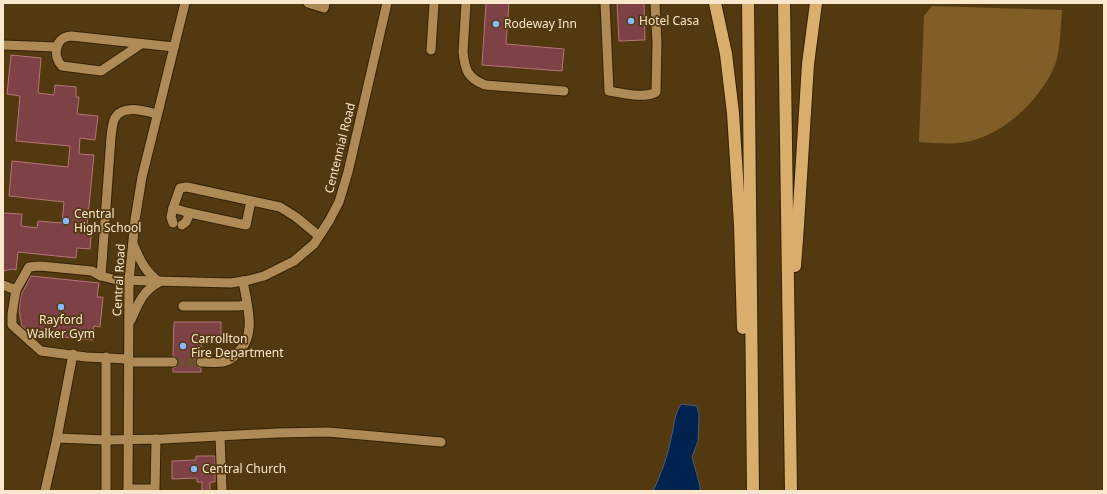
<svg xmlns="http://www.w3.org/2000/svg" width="1107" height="494" font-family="'Noto Sans',sans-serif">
  <rect width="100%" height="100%" fill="#523910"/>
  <path fill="#815e28" d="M932,6L1062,10C1061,24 1060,50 1056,62C1044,95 1010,129 977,139C958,146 938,143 919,142L924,16Z"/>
  <path fill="#00224e" stroke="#4b5d74" d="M681,404L697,406L699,415L698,441L692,457L700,486V491H653C662,473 668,454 672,434C675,421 674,416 681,404Z"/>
  <g fill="#7d4146" stroke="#b57578">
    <path d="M486,3H509L506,44L564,49L562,71L482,65Z"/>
    <path d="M617,3H644L645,40L619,41Z"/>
    <path d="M11,55L41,58L38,93L54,95L55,85L76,87V97H79L77,114L98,116L95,140L80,138L79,154L94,155L87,226H92L90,249L77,248L76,258L18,252L16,270L12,269L3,271V213L22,214L21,226L37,228L38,221L62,223L64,202L9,196L12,161L68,167L70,146L16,141L20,96L7,94Z"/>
    <path d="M31,276L99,283L97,297H103L100,327L94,326L93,340L31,334L22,326L19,311L21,295Z"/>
    <path d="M174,322H221V342H201V356L196,359L195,362L198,367L201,368V372H173V368L176,367L179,362L178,359L173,356Z"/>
    <path d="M196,456H215V482H210V491H202V482H197V478L172,479V461L196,460Z"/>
  </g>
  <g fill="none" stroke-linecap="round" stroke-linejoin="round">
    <path stroke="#6b532c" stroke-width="9" stroke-dasharray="9 4.5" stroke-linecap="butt" d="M173,362H201"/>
    <g stroke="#332205" stroke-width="11">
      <g id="minor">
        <path d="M308,3L324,8L325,3"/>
        <path d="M466,3L463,52C465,71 468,78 485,85L564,91"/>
        <path d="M605,3L609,91C622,93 644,99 656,92L657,43L655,3"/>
        <path d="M141,44L101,71L62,66C52,56 55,37 71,36L174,47"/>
        <path d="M3,45L56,47"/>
        <path d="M431,50L434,3"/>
        <path d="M251,201L246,225L190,213L173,208L180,188L187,187L280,207L296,217L319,236"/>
        <path d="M173,208L171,217L173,223"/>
        <path d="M182,225L186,222L190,213"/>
        <path d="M101,276L111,137C112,131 112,123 115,118C123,104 145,111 157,114"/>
        <path d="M3,285L16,290L12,314V325L41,351L86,357L128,359"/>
        <path d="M16,290L29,267L40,266L92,271L101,276L117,280L231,283L249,280L264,276L294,261L314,244L329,221L339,202L348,172L387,3"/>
        <path d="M183,306H239L246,305"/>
        <path d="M131,320C139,302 142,292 159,282C143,269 141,261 133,244"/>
        <path d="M106,357V491"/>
        <path d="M128,362H173"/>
        <path d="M201,362C208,362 216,363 223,362C228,361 233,358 236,354C258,336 247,305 243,281"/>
        <path d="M220,436L222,491"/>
        <path d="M57,438L73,354"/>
        <path d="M128,489H155L156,439"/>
        <path d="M45,491L57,438L106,440L163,439L277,433L328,432L441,442"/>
        <path d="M128,491L129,281L135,220L142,177L185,3"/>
      </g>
    </g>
    <g stroke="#332205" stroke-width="14">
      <g id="highway">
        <path d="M715,3L726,54L733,113L740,225L743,328"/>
        <path d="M748,3L753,491"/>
        <path d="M784,3L791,491"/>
        <path d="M795,266L798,225L808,64L816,3"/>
      </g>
    </g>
    <use href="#minor" stroke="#ae8b56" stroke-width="9"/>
    <use href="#highway" stroke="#d9ad6c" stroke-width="12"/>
  </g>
  <g fill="#89bafc" stroke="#523910" stroke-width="1.5">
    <circle cx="631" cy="21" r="4"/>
    <circle cx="496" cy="24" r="4"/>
    <circle cx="66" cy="221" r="4"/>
    <circle cx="61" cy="307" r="4"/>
    <circle cx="183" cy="346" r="4"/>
    <circle cx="194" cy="469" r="4"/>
  </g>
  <g text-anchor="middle" stroke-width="3.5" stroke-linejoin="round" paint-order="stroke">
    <g font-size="12" fill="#fae7cc" stroke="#523910" text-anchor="start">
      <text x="639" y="25">Hotel Casa</text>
      <text x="504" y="28">Rodeway Inn</text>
      <text x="74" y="218">Central<tspan x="74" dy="14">High School</tspan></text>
      <text x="61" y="324" text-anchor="middle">Rayford<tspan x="61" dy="14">Walker Gym</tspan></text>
      <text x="191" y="343">Carrollton<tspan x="191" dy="14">Fire Department</tspan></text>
      <text x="202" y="473">Central Church</text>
    </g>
    <g font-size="12" fill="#fae7cc" stroke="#523910">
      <text transform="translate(340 148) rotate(-76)" y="4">Centennial Road</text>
      <text transform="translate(119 280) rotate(-87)" y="4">Central Road</text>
    </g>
  </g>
  <rect width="1107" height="494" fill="none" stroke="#fae7cc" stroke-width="8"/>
</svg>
